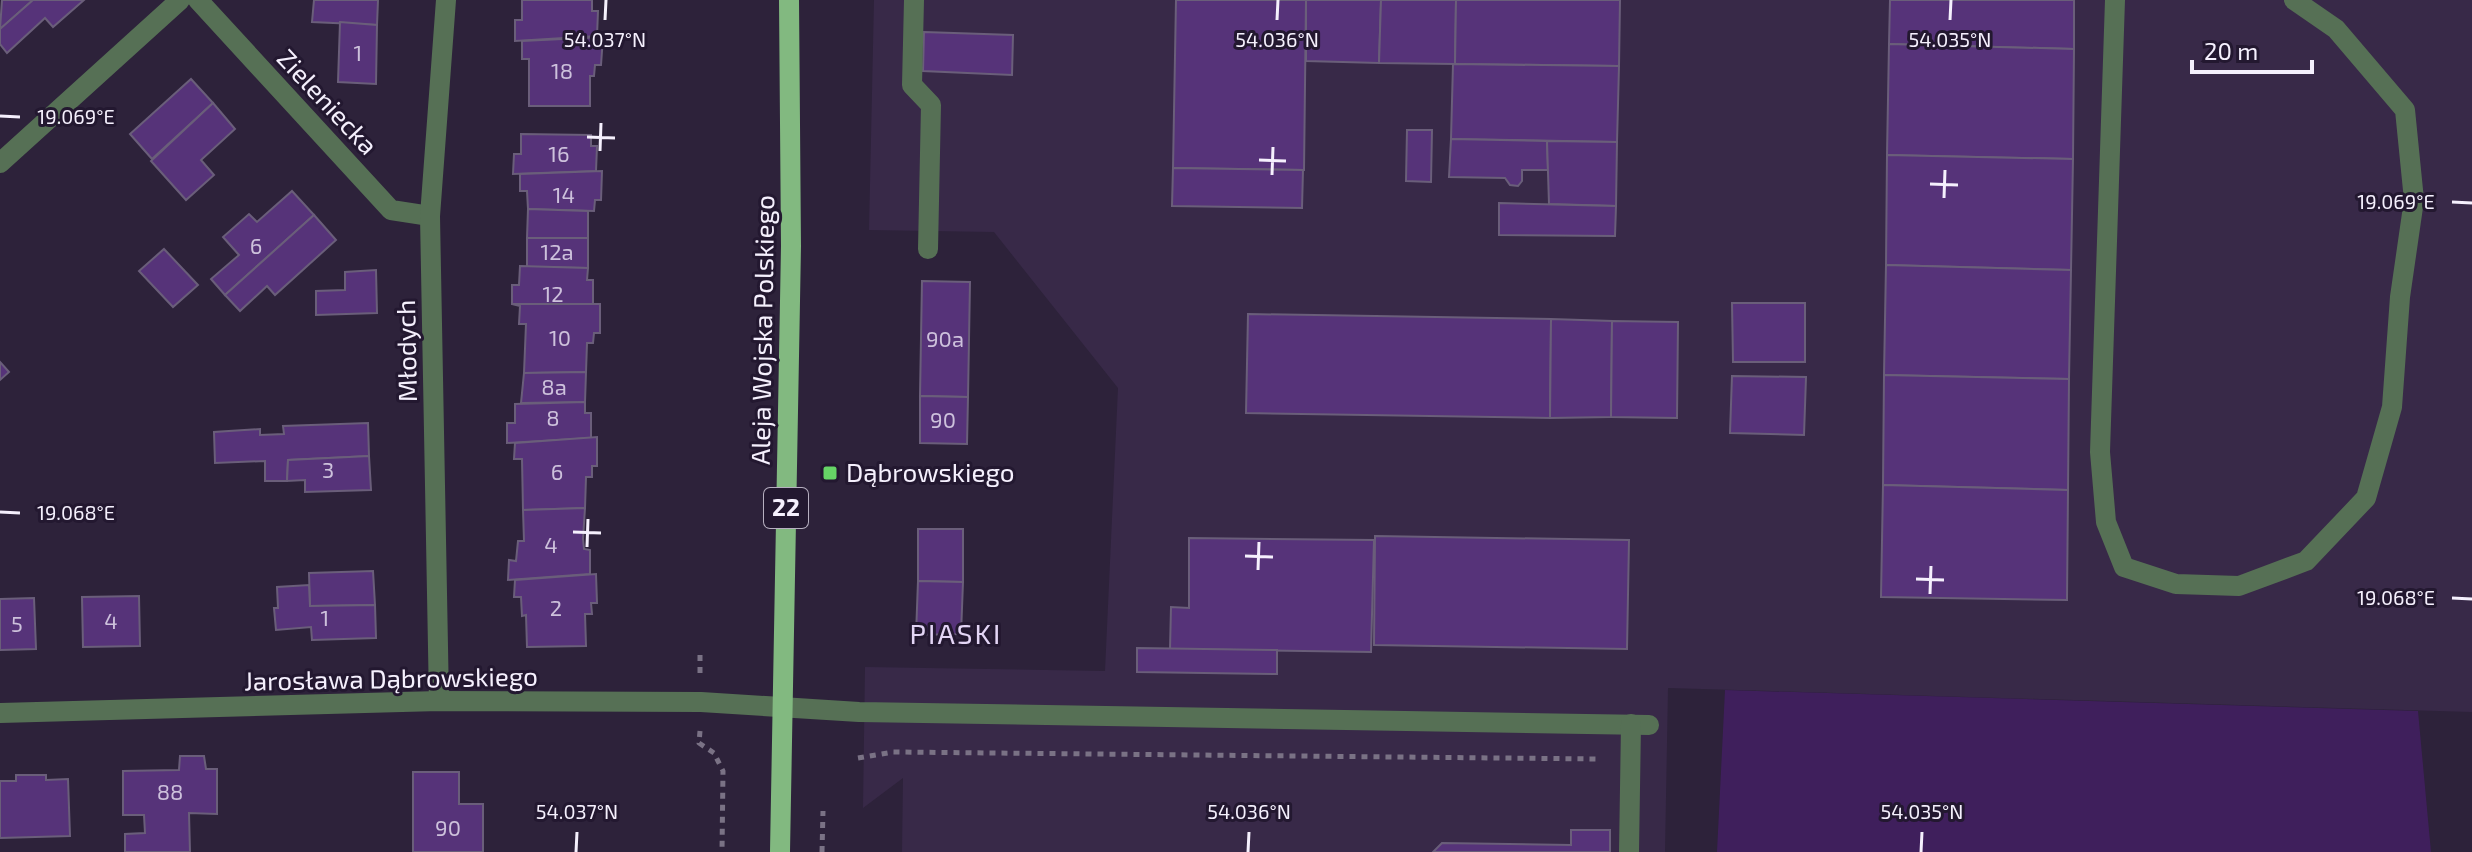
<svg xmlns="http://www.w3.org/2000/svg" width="2472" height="852" font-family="'Exo 2',sans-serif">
  <rect width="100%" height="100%" fill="#2d223a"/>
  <path fill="#382948" d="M874,0H2472V712L1668,688L1665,852H902L903,778L863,808L865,667L1105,671L1118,388L994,232L869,230Z"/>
  <path fill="#3f1f5c" d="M1725,690L2418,711L2431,852H1717Z"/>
  <g fill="#563379" stroke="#6a5e7a" stroke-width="2">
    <path d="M2,0H33L0,29Z"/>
    <path d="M33,0H84L53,27L45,18L7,53L0,44V29Z"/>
    <path d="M314,0H378L377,25L312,22Z"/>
    <path d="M522,0H592V11H598L597,36L515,41V20H522Z"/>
    <path d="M1176,0H1306L1304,170L1173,168Z"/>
    <path d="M1306,0H1381L1379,63L1306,61Z"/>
    <path d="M1381,0H1456L1455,64L1379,63Z"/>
    <path d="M1456,0H1620L1619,66L1455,64Z"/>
    <path d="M1890,0H2074V49L1889,44Z"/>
    <path d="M340,22L377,25L376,84L338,82Z"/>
    <path d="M924,32L1013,35L1012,75L923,71Z"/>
    <path d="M603,37L601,65H595L594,76H590V106H529V59H522V41Z"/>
    <path d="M1889,44L2074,49L2073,159L1887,155Z"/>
    <path d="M1453,64L1619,66L1617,142L1451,139Z"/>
    <path d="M191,79L213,103L152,159L130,134Z"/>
    <path d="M213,103L235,129L201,160L214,175L186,200L151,161Z"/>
    <path d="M1407,130H1432L1431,182L1406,181Z"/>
    <path d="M521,134L591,135V146H597L596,171L513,174L514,154H521Z"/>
    <path d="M1451,139L1547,141L1548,170H1522V181L1518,186L1510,185L1505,178L1449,177Z"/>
    <path d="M1547,141L1617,142L1616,206L1549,204Z"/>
    <path d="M1887,155L2073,159L2071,270L1886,265Z"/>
    <path d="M1173,168L1303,170L1302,208L1172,206Z"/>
    <path d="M602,171L601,200H595L594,211L528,209L527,191H520V174Z"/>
    <path d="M292,191L314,215L225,295L211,279L239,255L223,237L249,214L257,222Z"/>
    <path d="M1499,203L1616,206L1615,236L1499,235Z"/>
    <path d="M528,209L588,211V238H527Z"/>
    <path d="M314,215L336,240L275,295L267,286L240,311L225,295Z"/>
    <path d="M527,238H588V268L527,267Z"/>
    <path d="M164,249L198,285L173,307L139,271Z"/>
    <path d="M1886,265L2071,270L2069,379L1884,375Z"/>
    <path d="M520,266L588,268L587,280H593V304H512V285H519Z"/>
    <path d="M376,270L377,313L316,315V291L345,290V272Z"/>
    <path d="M922,281L970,282L968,397L920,396Z"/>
    <path d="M1732,303H1805V362H1733Z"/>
    <path d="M512,304H600V333H594L593,343H587L586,372L524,373L526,324H519L520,306Z"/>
    <path d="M1248,314L1551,319L1550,418L1246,413Z"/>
    <path d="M1551,319L1612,321L1611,417L1550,418Z"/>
    <path d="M1612,321L1678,322L1677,418L1611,417Z"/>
    <path d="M0,362L9,372L0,380Z"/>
    <path d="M586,372L585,402L521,403L524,373Z"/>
    <path d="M1884,375L2069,379L2068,490L1883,485Z"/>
    <path d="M1732,376L1806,377L1804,435L1730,433Z"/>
    <path d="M920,396L968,397L967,444L920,443Z"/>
    <path d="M585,402V413H591V438L507,443V423H515V404Z"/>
    <path d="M368,423L369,456L288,460L287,481H265V461L215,463L214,432L260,429V435L284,434L283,426Z"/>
    <path d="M597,437V466H592V477H586L585,508L523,510L522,459H514L515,443Z"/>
    <path d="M369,456L371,490L305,492V480L287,481L288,460Z"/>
    <path d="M1883,485L2068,490L2067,600L1881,597Z"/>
    <path d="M585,508L583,539L584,549L590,550V574L508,580L509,560L516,561L518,541H524L523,510Z"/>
    <path d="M918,529H963V582L918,581Z"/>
    <path d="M1375,536L1629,540L1627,649L1374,645Z"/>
    <path d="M1189,538L1374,540L1371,652L1170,649L1171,607L1189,608Z"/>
    <path d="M373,571L375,605L310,606L309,573Z"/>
    <path d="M596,574L597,603H591L592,614H585L586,646L527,647L526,615L522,616L521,597H514L515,580Z"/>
    <path d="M918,581L963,582L961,634L916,635Z"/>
    <path d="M309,585L310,606L375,605L376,638L312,640L311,627L276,630L274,608H278L277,587Z"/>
    <path d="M139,596L140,646L83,647L82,597Z"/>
    <path d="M34,598L36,649L0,650V599Z"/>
    <path d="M1137,648L1277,650V674L1137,672Z"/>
    <path d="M180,756H204L206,769H217V814L189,813L190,852H125V834L145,833L144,815H123V771L179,770Z"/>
    <path d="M413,772H459V804H483V852H413Z"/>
    <path d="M16,775H46V780L68,779L70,836L0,838V781H16Z"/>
    <path d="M1571,830H1610V852H1433L1442,843L1571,845Z"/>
  </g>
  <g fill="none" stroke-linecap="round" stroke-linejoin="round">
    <g stroke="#7a7285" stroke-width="5" stroke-dasharray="6 6" stroke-linecap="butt">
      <path d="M700,655V673"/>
      <path d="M700,731L699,743L714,753L723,771L722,852"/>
      <path d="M858,758L893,752L1600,759"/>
      <path d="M822,852L823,811"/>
    </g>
    <g stroke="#567055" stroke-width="20">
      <path d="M198,0L391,210L430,216"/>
      <path d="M914,0L912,85L931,105L928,249"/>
      <path d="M2115,0L2100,452L2106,522L2124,567L2176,584L2239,586L2306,561L2366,498L2392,407L2400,297L2414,200L2405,110L2336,29L2294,0"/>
      <path d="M0,163L180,0"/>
      <path d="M439,701L430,216L446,0"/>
      <path d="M0,713L439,701L701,702L859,712L1649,725"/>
      <path d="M1629,852L1631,724"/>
    </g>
    <path stroke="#82b980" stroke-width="20" d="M780,852L791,246L789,0"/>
  </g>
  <path fill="none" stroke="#f5f0fd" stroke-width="3" d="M605,20L606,0M1277,20L1278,0M1950,20L1951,0M0,116L20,117M587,137L615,138M600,151L601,123M1259,160L1286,161M1272,175L1273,147M1930,184L1958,185M1944,198L1945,170M2452,202L2472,203M0,512L20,513M573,532L601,533M587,547L588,519M1245,556L1273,557M1258,570L1259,542M1916,579L1944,580M1930,594L1931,566M2452,598L2472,599M576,852L577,832M1248,852L1249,832M1921,852L1922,832"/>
  <rect fill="#66d466" stroke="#231830" stroke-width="3" x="822" y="465" width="16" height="16" rx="4"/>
  <g text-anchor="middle" stroke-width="6" stroke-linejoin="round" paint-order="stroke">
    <g font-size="22" fill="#cdc1dc">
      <text x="358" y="61">1</text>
      <text x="562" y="79">18</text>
      <text x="559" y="162">16</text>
      <text x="564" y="203">14</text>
      <text x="256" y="254">6</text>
      <text x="557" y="260">12a</text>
      <text x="553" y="302">12</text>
      <text x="560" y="346">10</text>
      <text x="945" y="347">90a</text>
      <text x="554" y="395">8a</text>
      <text x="553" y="426">8</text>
      <text x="943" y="428">90</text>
      <text x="328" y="478">3</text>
      <text x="557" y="480">6</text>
      <text x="551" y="553">4</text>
      <text x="556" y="616">2</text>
      <text x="325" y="626">1</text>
      <text x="111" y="629">4</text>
      <text x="17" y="632">5</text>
      <text x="170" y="800">88</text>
      <text x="448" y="836">90</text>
    </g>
    <rect fill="#231830" stroke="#b6afc0" stroke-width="2" x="764" y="488" width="44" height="40" rx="6"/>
    <g font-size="24" font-weight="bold" fill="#f5f0fd">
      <text x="786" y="516">22</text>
    </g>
    <g font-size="26" fill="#f5f0fd" stroke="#231830">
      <text transform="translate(327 102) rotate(47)" y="9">Zieleniecka</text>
      <text transform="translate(763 330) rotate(-89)" y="9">Aleja Wojska Polskiego</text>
      <text transform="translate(407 351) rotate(-91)" y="9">Młodych</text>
      <text transform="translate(391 679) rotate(-1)" y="9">Jarosława Dąbrowskiego</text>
    </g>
    <g font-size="26" fill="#f5f0fd" stroke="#231830" text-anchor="start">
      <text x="846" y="482">Dąbrowskiego</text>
    </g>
    <g font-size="28" letter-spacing="2" fill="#e3d5f5" stroke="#231830">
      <text x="956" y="644">PIASKI</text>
    </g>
  </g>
  <g font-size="20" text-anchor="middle" fill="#f5f0fd" stroke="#231830" stroke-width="6" stroke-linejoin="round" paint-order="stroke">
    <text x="605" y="47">54.037°N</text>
    <text x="1277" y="47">54.036°N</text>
    <text x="1950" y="47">54.035°N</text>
    <text x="76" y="124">19.069°E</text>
    <text x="2396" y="209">19.069°E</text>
    <text x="76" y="520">19.068°E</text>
    <text x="2396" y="605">19.068°E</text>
    <text x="577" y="819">54.037°N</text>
    <text x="1249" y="819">54.036°N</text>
    <text x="1922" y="819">54.035°N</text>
  </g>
  <path d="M2192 60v12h120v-12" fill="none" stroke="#f5f0fd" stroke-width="4"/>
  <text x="2204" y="60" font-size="24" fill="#f5f0fd" stroke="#231830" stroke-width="6" paint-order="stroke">20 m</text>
</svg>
